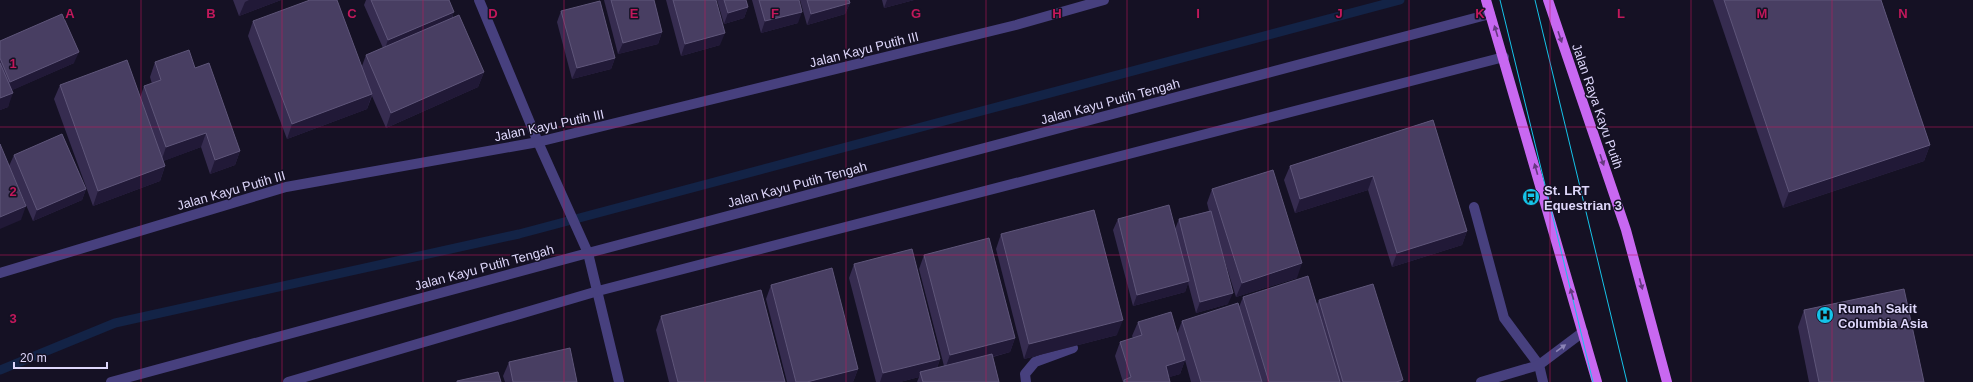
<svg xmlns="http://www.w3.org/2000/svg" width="1973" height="382" font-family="Arial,sans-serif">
  <rect width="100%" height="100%" fill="#151124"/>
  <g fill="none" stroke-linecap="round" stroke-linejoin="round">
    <path stroke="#132346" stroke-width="9" d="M0,370L115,323L519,234L1400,0"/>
    <g stroke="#47407e" stroke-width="10">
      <path d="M479,0L538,142L588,253L619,382"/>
      <path d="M1474,207L1504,318L1539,365L1543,382"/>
      <path d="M0,273L286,187L538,142L1016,25L1104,0"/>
      <path d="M111,382L588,253L1490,14"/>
      <path d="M288,382L598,291L1504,57"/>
      <path d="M1026,382L1025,374L1035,362L1073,348"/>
      <path d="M1481,382L1539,365L1583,332"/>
    </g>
    <g stroke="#c868f1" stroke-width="10">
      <path d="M1486,0L1597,382"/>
      <path d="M1548,0L1626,230L1667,382"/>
    </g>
    <g stroke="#15c4e9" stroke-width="1">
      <path d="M1500,0L1593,382"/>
      <path d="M1535,0L1627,382"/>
    </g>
  </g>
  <g fill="#362c50">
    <path d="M233,0H281L239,16Z"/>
    <path d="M366,0H449L453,17L484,72L478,87L386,128L372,96L367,109L287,139L248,36L253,21L362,66L366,55L383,48L364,5Z"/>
    <path d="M604,0H654L662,32L658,44L618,54Z"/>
    <path d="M666,0H716L720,45L681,56Z"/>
    <path d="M717,0H746L748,7L744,18L724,24Z"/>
    <path d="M752,0H799L798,23L761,33Z"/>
    <path d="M800,0H849L850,3L845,14L807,25Z"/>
    <path d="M882,0H914L884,8Z"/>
    <path d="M1713,0H1881L1930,145L1924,161L1783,208Z"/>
    <path d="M561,11L615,58L611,69L572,79L557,22Z"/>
    <path d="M0,41L74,63L12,90L8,107L0,110Z"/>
    <path d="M155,62L195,68L240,151L235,165L210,174L201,147L163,161L165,166L160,181L93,206L54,99L60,85L140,98L144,86L152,84L150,77Z"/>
    <path d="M1433,120L1467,231L1462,245L1392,267L1368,190L1295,213L1284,180L1290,166Z"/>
    <path d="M14,155L86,189L82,200L33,221L9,166Z"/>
    <path d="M1212,189L1297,278L1236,297L1221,249L1228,304L1196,313L1188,283L1185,292L1133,306L1113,230L1118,219L1175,229L1179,219L1209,211L1207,203Z"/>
    <path d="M1001,234L1117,335L1024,359L996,249Z"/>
    <path d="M924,255L1015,338L1010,352L993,357L999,382H917L919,377L900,382H876L849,278L854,264L940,359L937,368L944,366L919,269Z"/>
    <path d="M771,285L858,369L853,382H787L766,299Z"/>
    <path d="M1243,297L1317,304L1319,300L1402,382H1191L1185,360L1180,374L1169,377L1170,382H1123L1115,356L1120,342L1133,338L1132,336L1138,322L1177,334L1182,321L1239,307Z"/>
    <path d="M1804,310L1924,382H1809L1798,327Z"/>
    <path d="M661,316L785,382H669L656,330Z"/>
    <path d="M509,362L577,382H505L503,376Z"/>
  </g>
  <g fill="#211937">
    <path d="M249,0H281L239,16L245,2Z"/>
    <path d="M887,0H914L884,8Z"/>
    <path d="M850,3L845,14L807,25L811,14Z"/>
    <path d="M748,7L744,18L724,24L728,13Z"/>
    <path d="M454,12L450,24L384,51L388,40Z"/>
    <path d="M802,12L798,23L761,33L765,21Z"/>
    <path d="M662,32L658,44L618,54L623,43Z"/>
    <path d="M725,33L720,45L681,56L685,44Z"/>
    <path d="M79,52L74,63L6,93L10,82Z"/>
    <path d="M615,58L611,69L572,79L577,68Z"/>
    <path d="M484,72L478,87L386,128L391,113Z"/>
    <path d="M13,93L8,107L0,110V98Z"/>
    <path d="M372,94L367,109L287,139L292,124Z"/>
    <path d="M206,133L201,147L161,162L166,147Z"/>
    <path d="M1930,145L1924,161L1783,208L1789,192Z"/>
    <path d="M240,151L235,165L210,174L215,160Z"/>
    <path d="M165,166L160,181L93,206L98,191Z"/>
    <path d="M1373,176L1368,190L1295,213L1300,199Z"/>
    <path d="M86,189L82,200L33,221L37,210Z"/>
    <path d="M26,206L21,220L0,229V217Z"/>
    <path d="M1467,231L1462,245L1392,267L1397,253Z"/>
    <path d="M1302,263L1297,278L1236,297L1242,283Z"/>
    <path d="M1189,281L1185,292L1133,306L1137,295Z"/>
    <path d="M1233,293L1228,304L1196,313L1200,302Z"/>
    <path d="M1123,320L1117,335L1024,359L1029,344Z"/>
    <path d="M1015,338L1010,352L945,369L950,355Z"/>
    <path d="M940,359L935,373L920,372L919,377L900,382H880L883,373Z"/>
    <path d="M1185,360L1180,374L1160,380L1166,366Z"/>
    <path d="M858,369L853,382H807Z"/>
  </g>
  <g fill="#483e62" stroke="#5f567a">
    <path d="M310,0H337L372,94L292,124L253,21Z"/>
    <path d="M371,0H449L454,12L388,40Z"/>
    <path d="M611,0H654L662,32L623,43Z"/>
    <path d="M673,0H716L725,33L685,44Z"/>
    <path d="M724,0H746L748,7L728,13Z"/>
    <path d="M759,0H799L802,12L765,21Z"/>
    <path d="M807,0H849L850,3L811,14Z"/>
    <path d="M1724,0H1881L1930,145L1789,192Z"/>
    <path d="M600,1L615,58L577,68L561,11Z"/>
    <path d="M62,14L79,52L10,82L0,58V41Z"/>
    <path d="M459,15L484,72L391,113L366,55Z"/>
    <path d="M189,50L195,68L209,63L240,151L215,160L206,133L166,147L144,86L161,80L155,62Z"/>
    <path d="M127,60L165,166L98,191L60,85Z"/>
    <path d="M0,63L13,93L0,98Z"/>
    <path d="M1433,120L1467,231L1397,253L1373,176L1300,199L1290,166Z"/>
    <path d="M62,134L86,189L37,210L14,155Z"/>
    <path d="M0,144L26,206L0,217Z"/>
    <path d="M1273,170L1302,263L1242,283L1212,189Z"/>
    <path d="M1169,205L1189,281L1137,295L1118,219Z"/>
    <path d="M1094,210L1123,320L1029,344L1001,234Z"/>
    <path d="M1211,211L1233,293L1200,302L1179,219Z"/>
    <path d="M989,238L1015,338L950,355L924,255Z"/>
    <path d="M912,249L940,359L883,373L854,264Z"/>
    <path d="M832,268L858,369L807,382H796L771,285Z"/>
    <path d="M1308,276L1340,382H1269L1243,297Z"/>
    <path d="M1373,284L1403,380L1396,382H1343L1319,300Z"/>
    <path d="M1904,289L1924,382H1819L1804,310Z"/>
    <path d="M761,290L785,382H678L661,316Z"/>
    <path d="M1238,303L1262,382H1201L1182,321Z"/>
    <path d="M1171,312L1185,360L1166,366L1170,382H1124V380L1131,377L1120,342L1142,335L1138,322Z"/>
    <path d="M570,348L577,382H513L509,362Z"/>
    <path d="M992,354L999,382H923L920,372Z"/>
    <path d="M498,372L501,382H457V381Z"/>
  </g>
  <defs><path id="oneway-solid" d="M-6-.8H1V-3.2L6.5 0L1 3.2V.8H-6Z"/></defs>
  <g fill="#663880">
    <use href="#oneway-solid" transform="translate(1496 31) rotate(-107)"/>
    <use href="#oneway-solid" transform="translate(1560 37) rotate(71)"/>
    <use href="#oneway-solid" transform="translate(1602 160) rotate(71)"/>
    <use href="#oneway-solid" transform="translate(1536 169) rotate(-106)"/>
    <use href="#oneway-solid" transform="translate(1641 284) rotate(75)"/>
    <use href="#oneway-solid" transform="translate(1572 294) rotate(-106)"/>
  </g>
  <use fill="#8b84b6" href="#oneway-solid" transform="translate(1561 348) rotate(-36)"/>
  <path fill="none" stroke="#c2185b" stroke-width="1" stroke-opacity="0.55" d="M141,0V382M282,0V382M423,0V382M564,0V382M705,0V382M846,0V382M986,0V382M1127,0V382M1268,0V382M1409,0V382M1550,0V382M1691,0V382M1832,0V382M0,127H1973M0,255H1973"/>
  <defs>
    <g id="bus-disc" transform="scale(0.9)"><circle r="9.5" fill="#15c4e9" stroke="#151124"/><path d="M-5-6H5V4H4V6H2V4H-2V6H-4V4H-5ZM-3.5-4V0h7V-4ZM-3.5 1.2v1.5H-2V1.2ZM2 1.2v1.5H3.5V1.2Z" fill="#111"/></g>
    <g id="hospital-disc" transform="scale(0.9)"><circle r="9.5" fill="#15c4e9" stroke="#151124"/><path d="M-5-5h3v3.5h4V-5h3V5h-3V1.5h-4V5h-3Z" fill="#111"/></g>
  </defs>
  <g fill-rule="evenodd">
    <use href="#bus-disc" x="1531" y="197"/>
    <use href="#hospital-disc" x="1825" y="315"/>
  </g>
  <g text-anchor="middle" stroke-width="3" stroke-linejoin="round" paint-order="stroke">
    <g font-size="13" fill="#ded7fb" stroke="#151124">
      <text transform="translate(864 49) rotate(-14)" y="5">Jalan Kayu Putih III</text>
      <text transform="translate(1110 101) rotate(-15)" y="5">Jalan Kayu Putih Tengah</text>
      <text transform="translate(1598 106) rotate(71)" y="5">Jalan Raya Kayu Putih</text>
      <text transform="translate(549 125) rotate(-12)" y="5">Jalan Kayu Putih III</text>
      <text transform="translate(797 184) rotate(-15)" y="5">Jalan Kayu Putih Tengah</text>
      <text transform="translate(231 190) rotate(-16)" y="5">Jalan Kayu Putih III</text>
      <text transform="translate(484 267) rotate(-15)" y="5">Jalan Kayu Putih Tengah</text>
    </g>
    <g font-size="13" font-weight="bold" fill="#ded7fb" stroke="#151124" text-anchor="start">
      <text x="1544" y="195">St. LRT<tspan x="1544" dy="15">Equestrian 3</tspan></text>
      <text x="1838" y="313">Rumah Sakit<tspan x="1838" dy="15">Columbia Asia</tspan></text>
    </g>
  </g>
  <g font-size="13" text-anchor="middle" font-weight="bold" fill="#c2185b" stroke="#151124" stroke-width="3" stroke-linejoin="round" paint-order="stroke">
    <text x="70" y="18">A</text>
    <text x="211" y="18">B</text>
    <text x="352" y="18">C</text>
    <text x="493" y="18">D</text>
    <text x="634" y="18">E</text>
    <text x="775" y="18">F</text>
    <text x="916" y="18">G</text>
    <text x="1057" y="18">H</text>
    <text x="1198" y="18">I</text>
    <text x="1339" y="18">J</text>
    <text x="1480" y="18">K</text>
    <text x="1621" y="18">L</text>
    <text x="1762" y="18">M</text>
    <text x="1903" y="18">N</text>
    <text x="13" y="68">1</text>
    <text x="13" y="196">2</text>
    <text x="13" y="323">3</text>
  </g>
  <path d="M14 362v6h93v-6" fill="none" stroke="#ded7fb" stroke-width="2"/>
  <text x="20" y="362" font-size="12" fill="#ded7fb" stroke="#151124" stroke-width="3" paint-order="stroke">20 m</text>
</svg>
